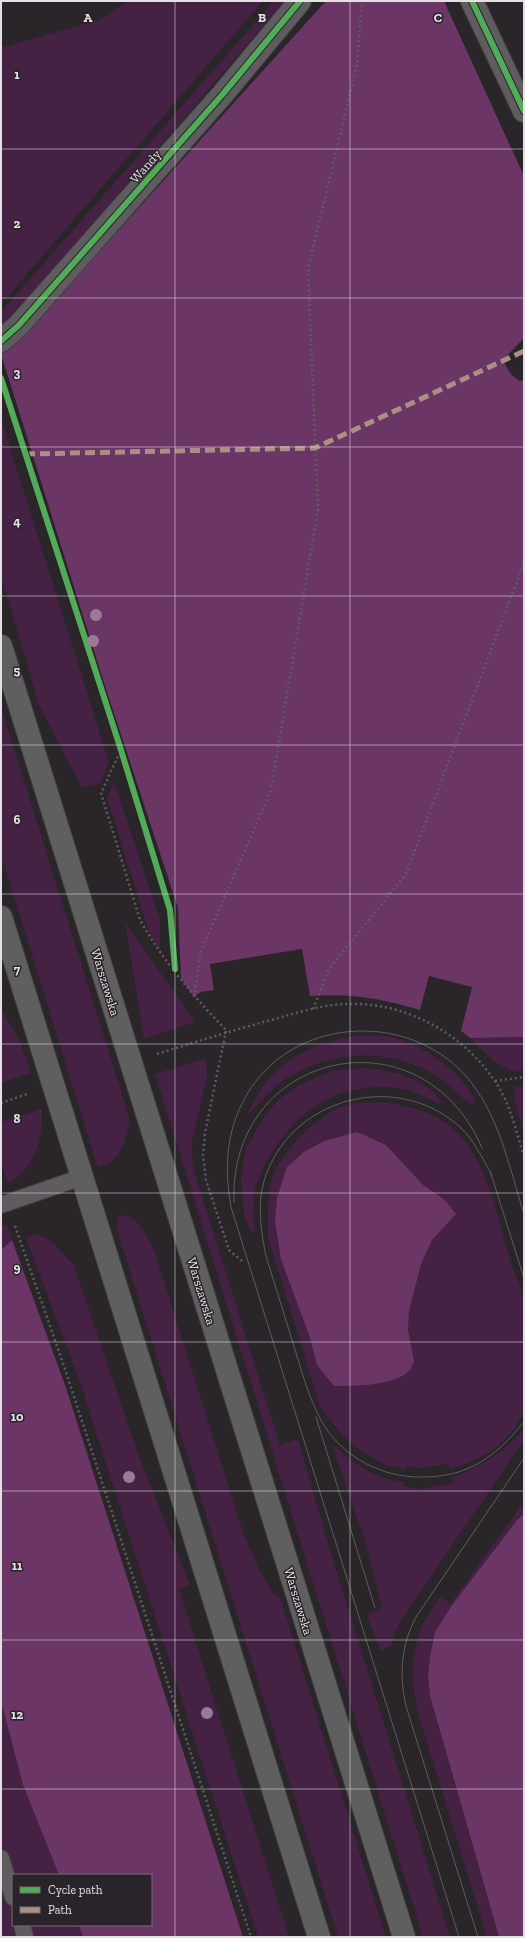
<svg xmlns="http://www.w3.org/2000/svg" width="525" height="1938" font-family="'Zilla Slab',serif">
  <rect width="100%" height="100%" fill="#292529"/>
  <g fill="#452143">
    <path d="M128,1H263L1,304V48L102,19Z"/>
    <path d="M274,1H285L9,321L1,327V312Z"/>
    <path d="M1,419L109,762L101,782L82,788L39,705L1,575Z"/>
    <path d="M1,707L130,1120C124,1143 123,1159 98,1168L1,855Z"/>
    <path d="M114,781L160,920V949L150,935L107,798Z"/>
    <path d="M125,922L195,1022L144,1039Z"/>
    <path d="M1,1009L19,1039L31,1073L1,1083Z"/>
    <path d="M357,1035C366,1036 376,1035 384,1036C420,1042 461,1069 476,1102L472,1104C456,1096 446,1079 429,1071C384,1048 327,1051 284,1080C270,1090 259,1104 247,1116C269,1063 302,1047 357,1035Z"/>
    <path d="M524,1037V1070L513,1072L495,1062L470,1038Z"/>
    <path d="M206,1058L207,1076L192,1142L193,1168L280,1445L298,1439L327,1540L450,1937H423L155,1074Z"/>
    <path d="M365,1068C393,1071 427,1078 443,1103L438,1104C422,1095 405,1087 386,1087C333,1086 296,1112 269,1157C263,1168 255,1184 254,1197C253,1209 253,1221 255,1233L250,1230L244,1215L241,1180L245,1151L262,1120L278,1100L299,1085L332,1071Z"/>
    <path d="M524,1086V1132L513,1096L515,1087Z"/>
    <path d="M379,1102C408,1105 438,1112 459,1134C489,1167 497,1217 510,1259C515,1274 522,1290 524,1306C525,1328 524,1353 524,1375C524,1386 525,1402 523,1412C513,1442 479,1461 450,1469L448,1464L420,1468L406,1466V1470L383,1464L362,1452L343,1436L320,1407L268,1237C268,1218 267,1198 272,1179C280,1152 316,1116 343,1106C354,1102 367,1103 379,1102Z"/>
    <path d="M42,1109C43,1140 35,1167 8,1184L1,1162V1122Z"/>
    <path d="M121,1215C138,1214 149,1240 155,1253L243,1532C252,1554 261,1576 275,1596L280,1597L386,1937H338L117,1230L118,1218Z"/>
    <path d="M1,1225H7L12,1240L1,1249Z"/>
    <path d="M38,1234L52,1242L74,1265L137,1451L190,1585L179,1589L289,1937H258L79,1379L26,1238Z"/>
    <path d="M522,1432L524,1433V1440L404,1616L395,1632L391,1646L380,1651L367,1615L382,1607L366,1544L333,1448L336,1447C356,1466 376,1478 403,1482V1486L419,1489L453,1483L452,1478C480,1468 501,1453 522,1432Z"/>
    <path d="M524,1502V1514L517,1520L452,1605L435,1632L430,1656L428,1676L430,1696L499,1937H487L418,1714C412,1686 410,1659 420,1632C424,1619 433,1608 440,1596L450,1604Z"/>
    <path d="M1,1701L23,1785L59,1875H13V1925H79L83,1937H1Z"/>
  </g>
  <g fill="#6b3566">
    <path d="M326,1H444L524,176V338L503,360L510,373L519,381L524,380V1037H521L470,1038L461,1031L472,987L429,976L420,1010C381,998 350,993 310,996L302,949L210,964L214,990L201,992L194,997L181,978L178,908L104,683L1,354L98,253Z"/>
    <path d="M357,1132L386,1145L423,1185L445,1200L456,1214L432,1240L421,1264L409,1311L408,1330L414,1361C413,1364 411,1369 408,1372C392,1386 355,1386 334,1386L317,1365L309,1335L281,1259L275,1221L277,1198L287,1167L304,1152L324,1141Z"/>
    <path d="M12,1240L65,1385L243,1937H83L79,1925H151V1875H59L23,1785L1,1701V1250Z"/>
    <path d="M524,1514V1937H499L430,1696L428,1676L430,1656L435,1632L452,1605L517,1520Z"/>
  </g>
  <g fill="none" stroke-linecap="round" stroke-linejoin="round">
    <g stroke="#424042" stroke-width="18">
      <g id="service">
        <path d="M1,1205L82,1177"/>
        <path d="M1,1858L13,1897"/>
        <path d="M22,1925L25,1937"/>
      </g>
    </g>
    <g stroke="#424042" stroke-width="24">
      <g id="minor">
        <path d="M472,1L524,111"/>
        <path d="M1,341L19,325L222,95L300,1"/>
      </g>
    </g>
    <g stroke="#424042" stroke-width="24">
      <g id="secondary">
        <path d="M1,646L404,1937"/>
        <path d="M1,917L319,1937"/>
      </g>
    </g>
    <g stroke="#5f5c5f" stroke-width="2.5" stroke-dasharray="2 3" stroke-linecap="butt">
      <path d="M1,383L25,454L120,752L168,910L175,969"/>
      <path d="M120,752L101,793L140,920C163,961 194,997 227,1031"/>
      <path d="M194,997L201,951L271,790L318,509L308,269L357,64L362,1"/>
      <path d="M313,1009L329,969L406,874L524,563"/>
      <path d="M226,1031L205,1133L203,1155L206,1180L229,1250L242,1261"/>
      <path d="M157,1054C199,1041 240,1028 282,1017C303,1011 326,1004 347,1004C406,1002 462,1033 494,1080C510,1102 516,1131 524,1157"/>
      <path d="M495,1081L524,1077"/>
      <path d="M1,1103L27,1094"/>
      <path d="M15,1226L64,1366L251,1937"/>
    </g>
    <use href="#service" stroke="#5f5c5f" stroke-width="16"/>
    <use href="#minor" stroke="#5f5c5f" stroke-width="22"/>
    <use href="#secondary" stroke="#605f60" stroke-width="22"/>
    <g stroke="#5f5c5f" stroke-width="1">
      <path d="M490,1171L524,1278"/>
      <path d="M492,1175C482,1158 474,1140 460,1127C396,1069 289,1098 264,1181C257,1205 261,1232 266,1256C275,1285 284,1314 293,1343C301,1369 308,1396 321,1420C340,1456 382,1478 422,1477C469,1477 495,1457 524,1422"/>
      <path d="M234,1202C228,1051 422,1007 482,1148"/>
      <path d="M316,1417L375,1608"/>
      <path d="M459,1937L231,1207C224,1168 226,1131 246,1096C291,1017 406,1010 465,1075C499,1113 509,1167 524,1214"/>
      <path d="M478,1937L406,1706C399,1675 401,1645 416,1617L524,1458"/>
    </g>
    <path stroke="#ac8f84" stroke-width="5" stroke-dasharray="10 5" stroke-linecap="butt" d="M25,454L315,448L524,351"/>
    <g stroke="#2b232a" stroke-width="8">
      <g id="cycleway">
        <path d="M472,1L524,111"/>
        <path d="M1,341L19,325L222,95L300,1"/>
        <path d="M1,378L121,750L170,910L175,969"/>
      </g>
    </g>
    <use href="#cycleway" stroke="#51ab58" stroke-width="6"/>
  </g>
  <g fill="#9a7b97">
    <circle cx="96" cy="615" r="6"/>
    <circle cx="93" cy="641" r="6"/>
    <circle cx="129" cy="1477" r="6"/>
    <circle cx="207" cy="1713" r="6"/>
  </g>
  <path fill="none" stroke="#e5e0e5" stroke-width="1" stroke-opacity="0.55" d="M175,1V1937M350,1V1937M1,149H524M1,298H524M1,447H524M1,596H524M1,745H524M1,894H524M1,1044H524M1,1193H524M1,1342H524M1,1491H524M1,1640H524M1,1789H524"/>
  <g text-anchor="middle" stroke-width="3" stroke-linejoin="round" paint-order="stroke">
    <g font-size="13" fill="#e5e0e5" stroke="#2b232a">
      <text transform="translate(145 166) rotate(-49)" y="5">Wandy</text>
      <text transform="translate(106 982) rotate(73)" y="5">Warszawska</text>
      <text transform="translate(202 1291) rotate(73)" y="5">Warszawska</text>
      <text transform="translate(299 1601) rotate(73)" y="5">Warszawska</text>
    </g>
  </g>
  <g font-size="13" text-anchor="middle" font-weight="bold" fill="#e5e0e5" stroke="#2b232a" stroke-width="3" stroke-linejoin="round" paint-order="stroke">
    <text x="88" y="22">A</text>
    <text x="262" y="22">B</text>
    <text x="438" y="22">C</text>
    <text x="17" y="79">1</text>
    <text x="17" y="228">2</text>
    <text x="17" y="377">3</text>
    <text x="17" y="526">4</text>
    <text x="17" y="675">5</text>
    <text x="17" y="824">6</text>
    <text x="17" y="974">7</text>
    <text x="17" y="1123">8</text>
    <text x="17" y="1272">9</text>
    <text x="17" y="1421">10</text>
    <text x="17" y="1570">11</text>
    <text x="17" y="1719">12</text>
  </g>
  <rect width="525" height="1938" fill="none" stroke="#e5e0e5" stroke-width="4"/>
  <rect x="12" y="1874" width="140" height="52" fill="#2b232a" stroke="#756f75"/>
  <rect x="20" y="1887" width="20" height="6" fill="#51ab58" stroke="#756f75"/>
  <text x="48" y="1894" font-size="12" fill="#e5e0e5">Cycle path</text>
  <rect x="20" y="1907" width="20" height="6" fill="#ac8f84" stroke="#756f75"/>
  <text x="48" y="1914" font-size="12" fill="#e5e0e5">Path</text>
</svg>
